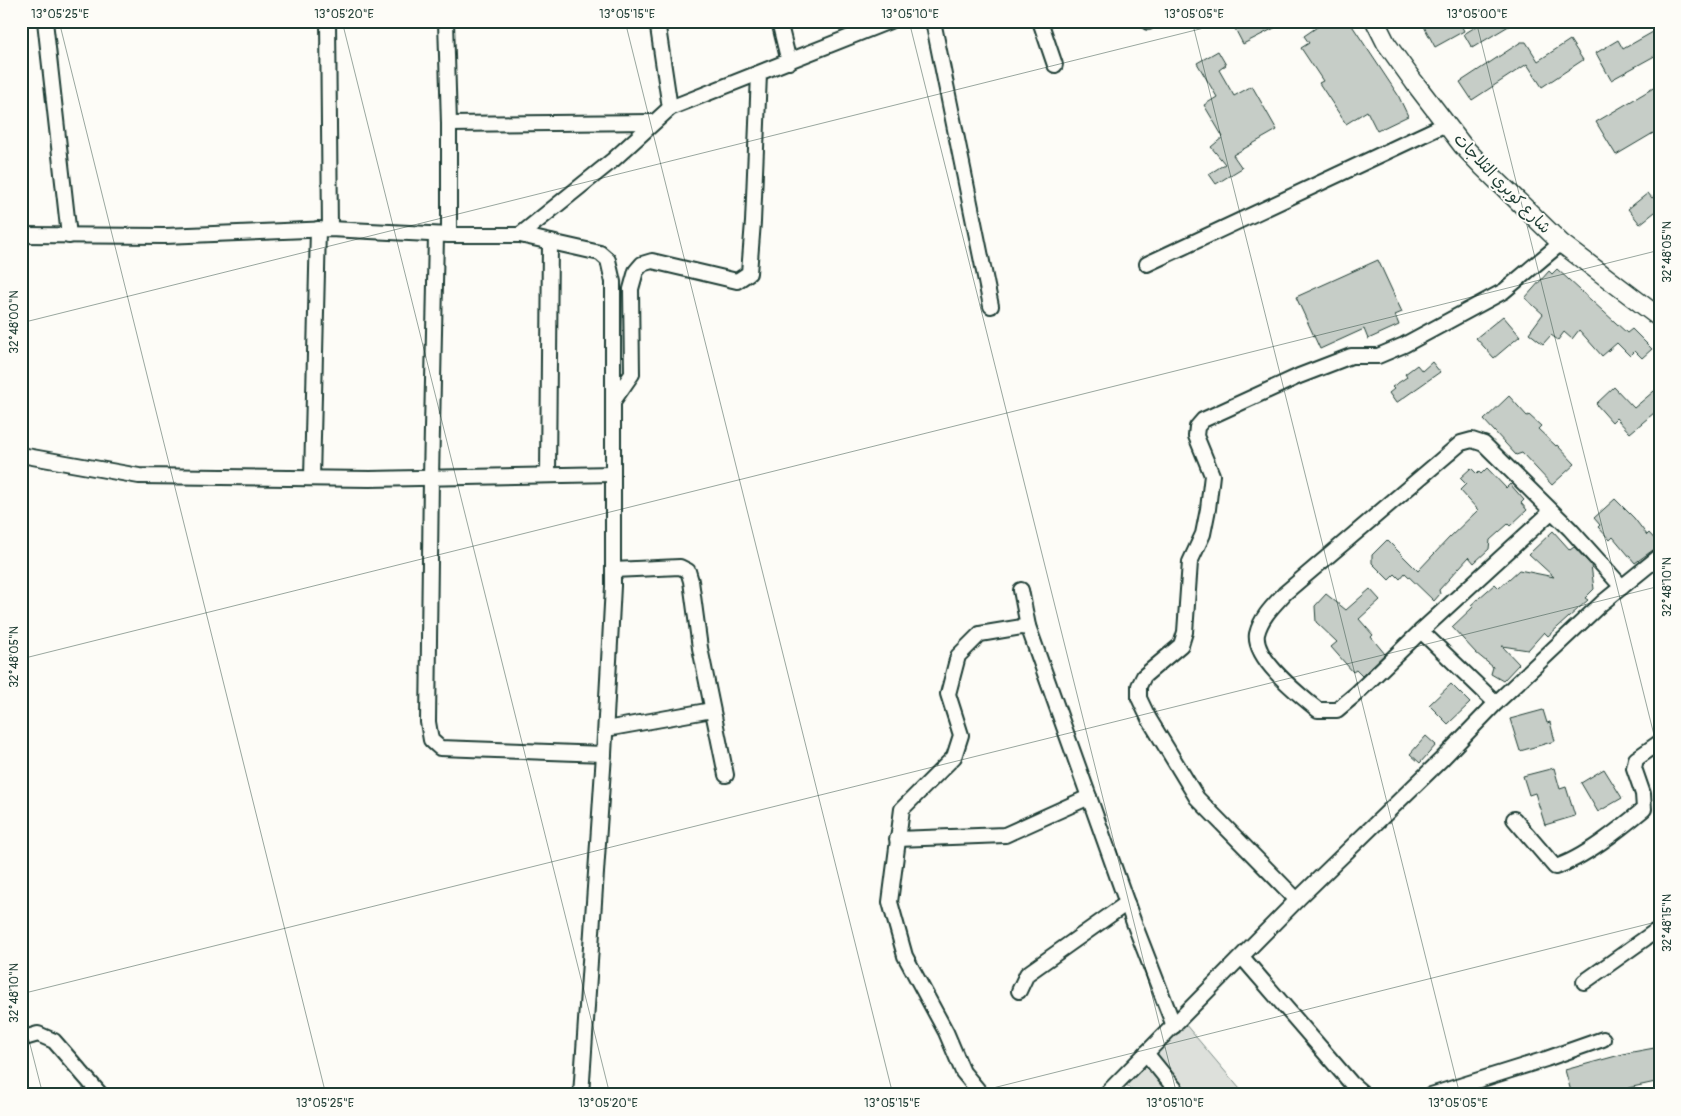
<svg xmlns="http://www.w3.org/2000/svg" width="1681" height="1116" font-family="Pangolin,'Playpen Sans Arabic',sans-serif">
  <rect width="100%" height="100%" fill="#fdfcf7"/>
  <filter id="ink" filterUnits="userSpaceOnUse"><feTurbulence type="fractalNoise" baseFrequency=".02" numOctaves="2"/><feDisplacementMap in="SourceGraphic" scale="10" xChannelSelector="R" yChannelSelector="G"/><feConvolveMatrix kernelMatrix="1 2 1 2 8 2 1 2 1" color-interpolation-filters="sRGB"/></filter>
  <g filter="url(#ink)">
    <path fill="#dde0db" stroke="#7e8e88" d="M1185,1024L1245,1095H1136L1122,1080Z"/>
    <g fill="#c6cdc7" stroke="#1f3d34">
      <path d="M1231,21H1288L1243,44Z"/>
      <path d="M1326,21H1349L1398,95L1408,116L1377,131L1367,111L1346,124L1319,83L1323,81L1301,48L1309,43L1304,36Z"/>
      <path d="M1421,21H1459L1464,31L1435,47Z"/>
      <path d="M1485,21H1517L1472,48L1464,34Z"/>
      <path d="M1660,28V53L1611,80L1596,53L1618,40L1623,49Z"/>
      <path d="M1570,40L1583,60L1542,87L1527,64L1472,100L1460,82L1521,42H1526L1538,61Z"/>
      <path d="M1218,51L1226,65L1219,70L1234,96L1252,86L1277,130L1233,155L1242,168L1216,184L1209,174L1225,164L1211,147L1223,137L1204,105L1217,97L1197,63Z"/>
      <path d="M1660,84V129L1616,155L1596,122Z"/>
      <path d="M1660,192V208L1640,224L1628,209L1648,193L1652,198Z"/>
      <path d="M1378,260L1402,312L1395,315L1399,325L1368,339L1364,329L1320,349L1296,297Z"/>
      <path d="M1557,269L1627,333L1632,329L1652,349L1642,358L1635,351L1630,356L1617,343L1602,356L1579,330L1572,339L1564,332L1558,340L1551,335L1543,344L1529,333L1543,314L1525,298L1549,271L1552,274Z"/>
      <path d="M1503,316L1520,336L1494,358L1476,338Z"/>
      <path d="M1432,362L1440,372L1396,403L1389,393L1394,389L1392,387L1407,377L1405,374L1417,365L1422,371Z"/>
      <path d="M1660,386V408L1630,433L1616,418L1612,422L1596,404L1614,387L1634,408Z"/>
      <path d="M1509,396L1527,416L1529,415L1541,426L1538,429L1556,446L1557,445L1575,464L1552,485L1522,453L1516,455L1484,420Z"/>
      <path d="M1471,468L1477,474L1479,472L1481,474L1487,468L1506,488L1510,484L1524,500L1521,503L1527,510L1510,526L1508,524L1490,540L1489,549L1474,563L1469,557L1439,590L1440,594L1434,601L1405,573L1400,579L1395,574L1389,580L1372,563V555L1387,540L1418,571L1449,538L1476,512L1478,510L1460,490L1466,484L1460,478Z"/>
      <path d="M1615,499L1634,518L1647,535L1649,533L1660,545L1635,563L1613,537L1610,540L1598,527L1600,525L1594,518Z"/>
      <path d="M1553,531L1570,550L1574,547L1591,565L1594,589L1585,598L1588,600L1548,636L1544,632L1528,650L1502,646L1519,664L1503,681L1491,674L1493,667L1476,653L1452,627L1473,607L1471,605L1495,584L1499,588L1519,570L1554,577L1529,554Z"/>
      <path d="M1370,589L1380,600L1359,619L1373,635L1371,637L1385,654L1362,676L1356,670L1353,672L1331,647L1337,642L1316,622L1315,606L1326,594L1346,610Z"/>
      <path d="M1451,684L1470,703L1448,724L1429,705Z"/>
      <path d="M1543,710L1547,723L1550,722L1555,741L1520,751L1510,719Z"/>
      <path d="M1426,736L1436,745L1420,763L1410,754Z"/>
      <path d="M1554,768L1560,789L1566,787L1575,816L1545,825L1535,793L1529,795L1523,776Z"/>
      <path d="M1604,769L1622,798L1598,812L1581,783Z"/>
      <path d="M1660,1047V1081L1628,1088L1630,1095H1572L1565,1070L1627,1053Z"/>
    </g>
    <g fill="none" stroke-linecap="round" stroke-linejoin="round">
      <g stroke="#1f3d34" stroke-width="18">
        <g id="minor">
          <path d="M45,21L69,236"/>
          <path d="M328,21L330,229"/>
          <path d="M446,21L449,124V235"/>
          <path d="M657,21L670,108"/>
          <path d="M779,21L789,62"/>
          <path d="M933,21L991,306"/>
          <path d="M1040,21L1055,65"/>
          <path d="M1148,21V22"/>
          <path d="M449,124L653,122"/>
          <path d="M21,235L165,236L330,229L449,235H520L600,253L608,260L613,282V586L604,754L581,1095"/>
          <path d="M436,235L431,478L428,722L431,740L440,748L604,754"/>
          <path d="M520,235L613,160L670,108L890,21"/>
          <path d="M1147,264L1446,124"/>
          <path d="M614,400L632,374L631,289L636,271L642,264L652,261L737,281L749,273L753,222L759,74"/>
          <path d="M21,455L139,476L370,479L613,474"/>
          <path d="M548,475L550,242"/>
          <path d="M312,478L318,229"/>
          <path d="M1552,511L1421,631L1356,694L1337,710H1318C1301,696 1253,659 1257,634C1261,617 1274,605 1285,593L1461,443L1472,440L1484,444L1570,529L1622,587"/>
          <path d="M613,570L680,567L688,571L691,581L700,648L726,775"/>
          <path d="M1021,590L1028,626L1134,923L1174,1026"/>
          <path d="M1421,631L1496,703"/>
          <path d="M606,729L712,710"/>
          <path d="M1514,819L1555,867C1583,859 1621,828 1644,809L1643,794L1634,768L1636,759L1660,742"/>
          <path d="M897,839L1005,835L1089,797"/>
          <path d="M1297,900L1197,798L1149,719L1139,698V686L1144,676L1181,645L1185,632L1190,562L1203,534L1208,509L1212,475L1196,436L1197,427L1203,420L1299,376L1351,356H1378L1404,345L1504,291L1561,243"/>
          <path d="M1242,957L1351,1083L1365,1095"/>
          <path d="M1584,982L1660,928"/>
          <path d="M1019,991L1027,974L1127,903"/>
          <path d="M21,1039L38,1034L54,1041L101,1095"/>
          <path d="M1146,1053L1180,1095"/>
          <path d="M982,1095L963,1072L946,1032L905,956L890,902L902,809L954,757L961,735L948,694L958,656L980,634L1028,626"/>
          <path d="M1105,1095L1297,900L1442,759L1496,703L1602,603L1660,556"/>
          <path d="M1431,1095L1546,1059L1603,1039"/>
        </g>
      </g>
      <g stroke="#1f3d34" stroke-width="21">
        <path id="major" d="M1375,21L1386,43L1414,82L1463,146L1483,167L1561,243L1660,318"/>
      </g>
      <use href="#minor" stroke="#fdfcf7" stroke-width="14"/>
      <use href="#major" stroke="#fdfcf7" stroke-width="18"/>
    </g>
  </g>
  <path fill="none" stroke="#1f3d34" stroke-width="1" stroke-opacity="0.45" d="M59,21L326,1095M342,21L610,1095M625,21L893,1095M909,21L1177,1095M1192,21L1460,1095M1476,21L1660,759M21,323L1232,21M21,659L1660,250M21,994L1660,586M21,1009L43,1095M965,1095L1660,921"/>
  <g text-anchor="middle" stroke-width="4" stroke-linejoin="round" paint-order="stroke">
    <g font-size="16" fill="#1f3d34" stroke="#fdfcf7">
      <text transform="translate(1503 183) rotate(46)" y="6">شارع كوبري الثلاجات</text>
    </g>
  </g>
  <rect width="1681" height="1116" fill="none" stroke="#fdfcf7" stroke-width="55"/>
  <rect x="28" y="28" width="1626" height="1060" fill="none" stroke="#1f3d34" stroke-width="2"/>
  <g font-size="12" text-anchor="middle" fill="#1f3d34">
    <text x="60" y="18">13°05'25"E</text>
    <text x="344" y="18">13°05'20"E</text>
    <text x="627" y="18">13°05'15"E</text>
    <text x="910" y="18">13°05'10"E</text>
    <text x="1194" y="18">13°05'05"E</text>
    <text x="1477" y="18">13°05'00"E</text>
    <text transform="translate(1667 252) rotate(-90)" y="4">32°48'05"N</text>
    <text transform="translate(14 322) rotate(-90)" y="4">32°48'00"N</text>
    <text transform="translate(1667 587) rotate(-90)" y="4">32°48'10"N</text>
    <text transform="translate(14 657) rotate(-90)" y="4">32°48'05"N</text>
    <text transform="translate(1667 923) rotate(-90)" y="4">32°48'15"N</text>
    <text transform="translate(14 993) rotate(-90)" y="4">32°48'10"N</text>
    <text x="325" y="1107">13°05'25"E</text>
    <text x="608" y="1107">13°05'20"E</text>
    <text x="892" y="1107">13°05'15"E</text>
    <text x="1175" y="1107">13°05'10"E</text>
    <text x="1458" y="1107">13°05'05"E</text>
  </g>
</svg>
